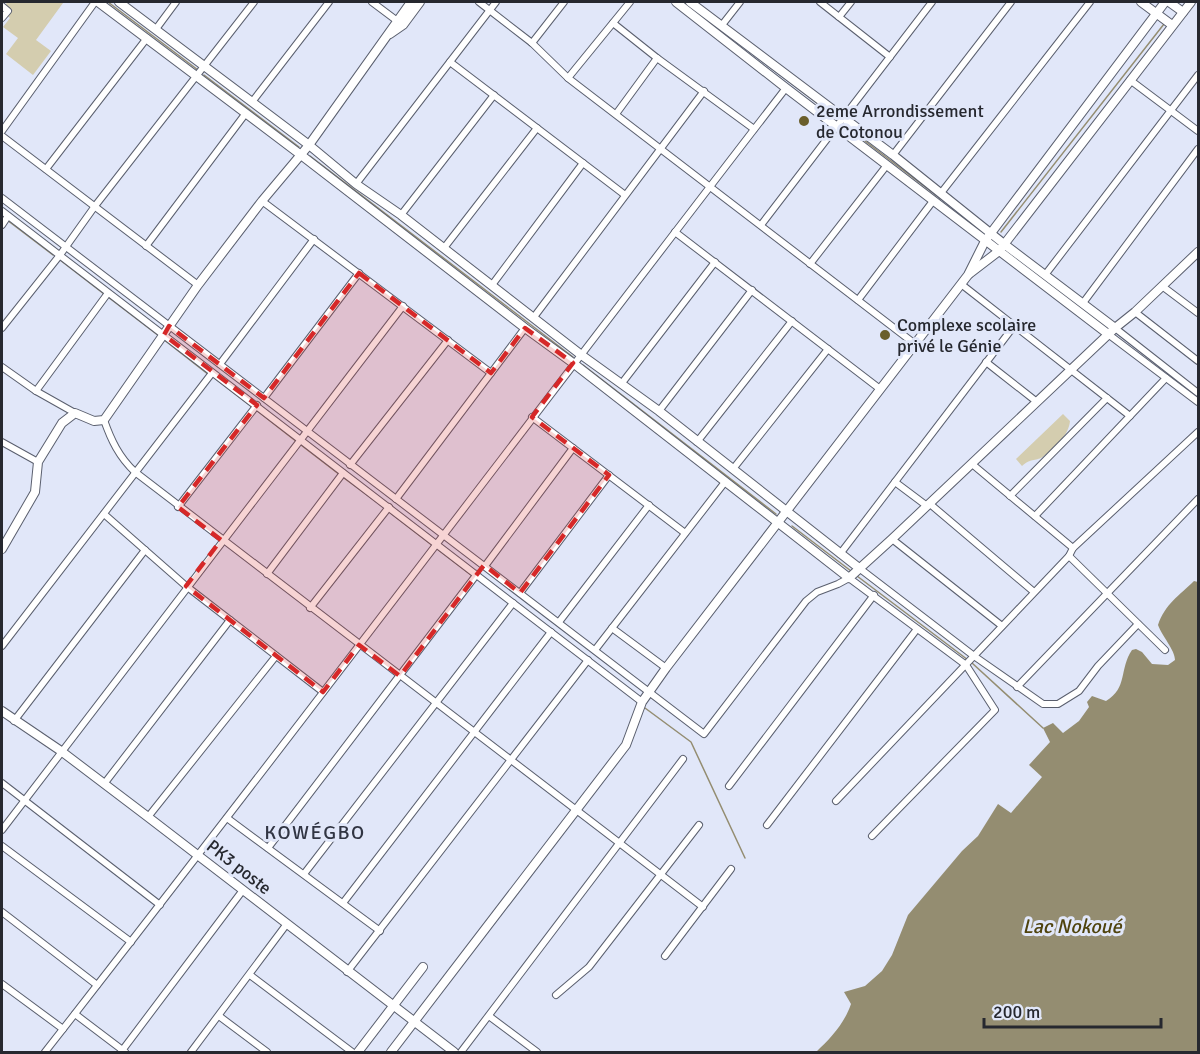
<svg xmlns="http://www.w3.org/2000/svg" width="1200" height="1054" viewBox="0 0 1200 1054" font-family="Signika,sans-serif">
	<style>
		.green { fill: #d4cdaf }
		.water { fill: #948d71 }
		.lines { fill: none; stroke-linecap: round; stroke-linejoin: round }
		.stream { stroke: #948d71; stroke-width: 1.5 }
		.street-casing { stroke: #5a5f6e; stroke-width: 8 }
		.secondary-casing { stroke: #5a5f6e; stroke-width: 10 }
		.street { stroke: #fff; stroke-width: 6 }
		.secondary { stroke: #fff; stroke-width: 8 }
		.marked { fill: #d62828; fill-opacity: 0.2; stroke: #d62828; stroke-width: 4.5; stroke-dasharray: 12 8; stroke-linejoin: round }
		.poi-dot { fill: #6a5e2b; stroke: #e1e7f9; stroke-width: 2 }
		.labels { text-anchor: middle; stroke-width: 6; stroke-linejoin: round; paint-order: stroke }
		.poi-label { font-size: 18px; fill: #26282f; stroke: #e1e7f9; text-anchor: start }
		.street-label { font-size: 18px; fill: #26282f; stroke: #e1e7f9 }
		.neighbourhood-label { font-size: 20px; letter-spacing: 1.5px; fill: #313543; stroke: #e1e7f9 }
		.water-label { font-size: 20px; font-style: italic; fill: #4f430d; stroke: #e1e7f9 }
	</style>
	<rect width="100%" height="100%" fill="#e1e7f9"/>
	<g class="green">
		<polygon points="7,2 63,3 36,40 51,51 33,75 6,54 18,38 3,27 10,18 2,12"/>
		<path d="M 1063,414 L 1070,421 C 1069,435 1054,449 1044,456 C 1036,462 1032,457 1022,466 L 1016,459 Z"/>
	</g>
	<path class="water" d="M 1194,581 L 1198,582 L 1198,1052 L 816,1052 C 831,1038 844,1024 851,1004 L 844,992 L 865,986 L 882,971 L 892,955 L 908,915 L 962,851 L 978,836 L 998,804 L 1011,813 L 1042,777 L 1029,765 L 1050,742 L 1043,728 L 1053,723 L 1063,733 L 1079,721 L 1089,707 L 1087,702 L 1092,696 L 1106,701 C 1128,688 1119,669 1132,650 L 1136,649 L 1142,652 L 1152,664 L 1168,665 L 1175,660 C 1175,650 1162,636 1158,625 C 1165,604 1179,596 1194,581 Z"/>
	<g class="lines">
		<g class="stream">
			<polyline points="108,2 198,70"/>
			<polyline points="683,2 688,5"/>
			<polyline points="754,55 834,116"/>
			<polyline points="204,75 299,147"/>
			<polyline points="848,128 941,199"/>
			<polyline points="310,156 573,357"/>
			<polyline points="7,220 53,255"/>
			<polyline points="1001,232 1164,24"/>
			<polyline points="60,260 104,294"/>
			<polyline points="108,297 159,336"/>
			<polyline points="1118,334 1131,344"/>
			<polyline points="163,339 209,375"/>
			<polyline points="583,365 776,514"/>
			<polyline points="213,377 252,407"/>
			<polyline points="256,410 297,442"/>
			<polyline points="301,445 340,475"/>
			<polyline points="344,478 386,509"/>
			<polyline points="389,512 433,546"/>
			<polyline points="792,526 851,571"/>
			<polyline points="437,549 471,575"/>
			<polyline points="857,576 968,660"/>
			<polyline points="972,663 1043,728"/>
			<polyline points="645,708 691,742 745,858"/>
		</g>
		<defs>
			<g id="street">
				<polyline points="372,2 400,23"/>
				<polyline points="479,2 532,43 568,78 915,344"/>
				<polyline points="820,2 890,57"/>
				<polyline points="2,6 8,11 2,18"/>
				<polyline points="839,17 851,2"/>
				<polyline points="613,23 657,58 754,129"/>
				<polyline points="722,25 740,2"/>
				<polyline points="156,29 176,2"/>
				<polyline points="532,43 564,2"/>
				<polyline points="450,62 625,195"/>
				<polyline points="568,78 630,2"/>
				<polyline points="1130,80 1198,131"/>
				<polyline points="252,102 329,2"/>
				<polyline points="616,114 657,58"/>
				<polyline points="2,131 95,2"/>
				<polyline points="2,136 198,285"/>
				<polyline points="893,155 1011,2"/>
				<polyline points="46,169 147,38"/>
				<polyline points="356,184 496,2"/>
				<polyline points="941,193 1090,2"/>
				<polyline points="2,198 704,734 806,601 817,592 838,584 849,578 966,665 995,710 872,836"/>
				<polyline points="262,201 491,373"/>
				<polyline points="2,211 642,702"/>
				<polyline points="401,215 494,95"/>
				<polyline points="2,225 8,216"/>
				<polyline points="761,225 932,2"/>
				<polyline points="675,232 880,389"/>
				<polyline points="146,246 246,113"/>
				<polyline points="444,248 537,128"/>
				<polyline points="810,264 887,165"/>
				<polyline points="1045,275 1198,75"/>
				<polyline points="961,284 1130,416"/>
				<polyline points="492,285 583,163"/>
				<polyline points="1162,286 1198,313"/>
				<polyline points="858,300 933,201"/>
				<polyline points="1083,303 1198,149"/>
				<polyline points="1135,312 1198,361"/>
				<polyline points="534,317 704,91"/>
				<polyline points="2,328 60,255 95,206 254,2"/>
				<polyline points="1115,328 1198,393"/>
				<polyline points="1108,334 1198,402"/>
				<polyline points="986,362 1037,402"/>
				<polyline points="220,364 314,239"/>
				<polyline points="2,367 36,391 75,413"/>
				<polyline points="622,383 715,262"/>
				<polyline points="36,391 108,293"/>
				<polyline points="264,398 359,273"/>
				<polyline points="659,411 752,290"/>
				<polyline points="532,417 685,533"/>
				<path d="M 104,420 C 111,440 119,457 135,472 L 703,907"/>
				<polyline points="2,442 38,462"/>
				<polyline points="697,442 792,321"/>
				<polyline points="972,464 1073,548"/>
				<polyline points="350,465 448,340"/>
				<polyline points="733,469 828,349"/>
				<polyline points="895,482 927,506"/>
				<polyline points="1010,496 1107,398"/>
				<polyline points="396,499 525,328"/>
				<polyline points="930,504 1034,592"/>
				<polyline points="178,507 257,405"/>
				<polyline points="104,514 186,586 323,692"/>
				<polyline points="1035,516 1166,378"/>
				<polyline points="892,539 1002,626"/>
				<polyline points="840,554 1014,326"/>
				<polyline points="1069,556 1165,650"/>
				<polyline points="485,566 573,448"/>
				<polyline points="859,568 974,656 1043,704 1058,704 1079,691 1098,666 1138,624"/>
				<polyline points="267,574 343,473"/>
				<polyline points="520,593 609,475"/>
				<polyline points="310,608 389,507"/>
				<polyline points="559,622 649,505"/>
				<polyline points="612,628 666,668"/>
				<polyline points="2,646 212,373"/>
				<polyline points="595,650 725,482"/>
				<polyline points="1017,687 1198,499"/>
				<polyline points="14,721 145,550"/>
				<polyline points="2,783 160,905"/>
				<polyline points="104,784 230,620"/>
				<polyline points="729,786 874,595"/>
				<polyline points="836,801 1069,556 1073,548 1198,432"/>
				<polyline points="148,817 276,656"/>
				<polyline points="227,818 380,931"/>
				<polyline points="767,825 917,629"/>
				<polyline points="2,830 403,306"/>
				<polyline points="2,846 131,942"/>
				<polyline points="268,848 477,574"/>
				<polyline points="304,874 513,603"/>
				<polyline points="343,903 551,632"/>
				<polyline points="2,912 97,985"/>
				<polyline points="665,956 731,869"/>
				<polyline points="347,972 588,660"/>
				<polyline points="250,975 352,1052"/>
				<polyline points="2,984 63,1029"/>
				<polyline points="556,995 589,967 699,825"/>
				<polyline points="75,1014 125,1052"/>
				<polyline points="219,1016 267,1052"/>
				<polyline points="489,1016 537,1052"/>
				<path d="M 45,1052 C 295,733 538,409 786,88"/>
				<polyline points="121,1052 243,890"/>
				<polyline points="191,1052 286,925"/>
				<polyline points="461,1052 683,759"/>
			</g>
			<g id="secondary">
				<polyline points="98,2 301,155 525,328 573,363 849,578 892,539 1115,328 1135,312 1198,252"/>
				<polyline points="119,2 309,145 356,184 401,215 580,354 659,411 859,568"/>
				<polyline points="676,2 786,88 1108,334"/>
				<polyline points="690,2 893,155 1004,244 1115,328"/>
				<polyline points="1141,2 1172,25"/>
				<polyline points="1169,2 1183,12"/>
				<polyline points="390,34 403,25 420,2"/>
				<polyline points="969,274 999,251 1191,2"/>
				<polyline points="2,549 35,492 38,462 62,423 75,413 94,421 104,420 198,285 262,201 309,145 411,2"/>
				<polyline points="2,711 61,751 148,817 454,1052"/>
				<polyline points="358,1052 423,967"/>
				<polyline points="391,1052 626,745 642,702 666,668 968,275 985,241 1165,2"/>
			</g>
		</defs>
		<use href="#street" class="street-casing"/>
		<use href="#secondary" class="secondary-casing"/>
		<use href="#street" class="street"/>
		<use href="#secondary" class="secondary"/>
	</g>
	<path class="marked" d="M 359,273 L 491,373 L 525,328 L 573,363 L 532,417 L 609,475 L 520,593 L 484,565 L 400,676 L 359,645 L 323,692 L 186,586 L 221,540 L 178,507 L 257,405 L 164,335 L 169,326 L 264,398 Z"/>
	<g class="poi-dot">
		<circle cx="804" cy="121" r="6"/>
		<circle cx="885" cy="335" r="6"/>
	</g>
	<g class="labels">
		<g class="poi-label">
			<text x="816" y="117">2eme Arrondissement<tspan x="816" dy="21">de Cotonou</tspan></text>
			<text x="897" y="331">Complexe scolaire<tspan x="897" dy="21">privé le Génie</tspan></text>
		</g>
		<g class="street-label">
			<text transform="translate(239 867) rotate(38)" y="6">PK3 poste</text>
		</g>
		<g class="neighbourhood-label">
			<text x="315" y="839">KOWÉGBO</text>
		</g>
		<g class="water-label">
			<text x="1072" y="933">Lac Nokoué</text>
		</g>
	</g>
	<rect width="1200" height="1054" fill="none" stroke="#26282f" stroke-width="6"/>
	<path d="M984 1018v9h177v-9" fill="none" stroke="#26282f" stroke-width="3"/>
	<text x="993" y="1018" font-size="18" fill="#26282f" stroke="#e1e7f9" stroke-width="4.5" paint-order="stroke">200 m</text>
</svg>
